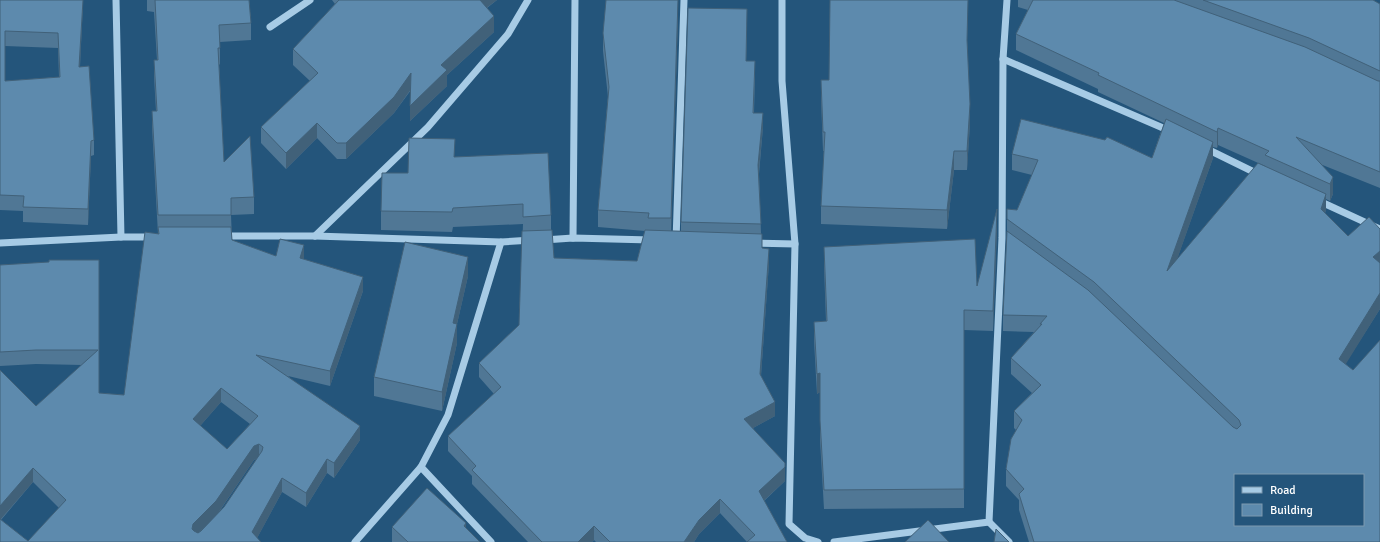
<svg xmlns="http://www.w3.org/2000/svg" width="1380" height="542" viewBox="0 0 1380 542" font-family="Signika,sans-serif">
	<style>
		.lines { fill: none; stroke-linecap: round; stroke-linejoin: round }
		.minor { stroke: #a7cbe5; stroke-width: 7 }
		.wall { fill: #507795; fill-rule: evenodd }
		.shaded-wall { fill: #416179 }
		.building { fill: #5d8aad; stroke: #416179; fill-rule: evenodd }
	</style>
	<rect width="100%" height="100%" fill="#24557b"/>
	<g class="lines">
		<g class="minor">
			<polyline points="116,0 121,237"/>
			<polyline points="782,0 782,81 795,244 789,524 805,538 818,542"/>
			<polyline points="270,27 310,0"/>
			<polyline points="1003,59 1170,131"/>
			<polyline points="1205,148 1260,175"/>
			<polyline points="1319,201 1380,229"/>
			<polyline points="222,236 315,236 501,242 532,240"/>
			<polyline points="315,236 428,127 508,34 528,0"/>
			<polyline points="573,238 575,0"/>
			<polyline points="544,240 573,238 651,240"/>
			<polyline points="676,241 684,0"/>
			<polyline points="0,243 121,237 154,237"/>
			<polyline points="754,243 795,244"/>
			<polyline points="421,467 491,542"/>
			<polyline points="989,522 1009,542"/>
			<polyline points="355,542 421,467 448,415 501,242"/>
			<polyline points="834,542 989,522 1002,238 1003,59 1007,0"/>
		</g>
	</g>
	<g class="wall">
		<path d="M 0,0 L 83,0 L 80,67 L 94,140 L 94,155 L 91,156 L 88,225 L 23,222 L 23,211 L 0,210 ZM 5,46 L 58,48 L 59,77 L 5,81 Z"/>
		<path d="M 147,0 L 249,0 L 251,23 L 251,40 L 220,42 L 220,64 L 219,65 L 224,162 L 254,197 L 254,214 L 231,215 L 232,240 L 276,256 L 304,259 L 363,291 L 330,386 L 288,376 L 360,440 L 334,478 L 327,473 L 306,507 L 282,492 L 257,538 L 0,542 L 0,370 L 36,406 L 82,365 L 36,364 L 0,366 L 0,265 L 99,260 L 99,393 L 124,395 L 158,234 L 152,127 L 152,111 L 156,111 L 154,77 L 154,60 L 157,60 L 154,12 L 147,11 ZM 221,402 L 250,424 L 227,449 L 200,426 ZM 257,459 L 224,507 L 217,515 L 254,460 ZM 33,482 L 59,508 L 28,541 L 1,520 Z"/>
		<polygon points="332,0 497,0 487,8 494,32 447,75 447,86 410,121 411,90 394,113 346,159 337,159 317,138 286,169 261,143 261,127 310,81 293,65 293,49 335,4"/>
		<path d="M 1018,0 L 1373,0 L 1380,4 L 1380,188 L 1320,164 L 1333,177 L 1333,194 L 1330,201 L 1326,199 L 1326,210 L 1325,213 L 1348,236 L 1380,229 L 1380,309 L 1345,364 L 1380,542 L 1029,542 L 1019,510 L 1019,500 L 1006,486 L 1006,469 L 1016,430 L 1014,428 L 1014,411 L 1032,393 L 1011,374 L 1011,358 L 1034,332 L 1003,331 L 1003,315 L 1007,232 L 1007,209 L 1017,210 L 1032,175 L 1012,170 L 1012,154 L 1152,158 L 1164,123 L 1098,92 L 1098,89 L 1016,50 L 1016,34 L 1028,10 L 1018,7 ZM 1218,145 L 1265,166 L 1177,259 L 1213,158 L 1213,147 L 1217,148 Z"/>
		<polygon points="678,17 671,231 681,231 681,222 747,23 746,61 755,75 754,113 763,127 759,174 761,234 762,248 769,263 761,376 775,416 753,428 785,481 764,501 787,542 747,542 720,513 699,534 694,542 596,542 594,540 592,542 528,542 472,484 472,476 448,451 448,436 494,394 479,377 479,363 519,325 523,224 453,227 452,232 381,230 381,211 408,173 455,157 551,215 551,230 554,258 637,261 645,231 598,227 598,210 608,97 603,51 603,33"/>
		<polygon points="967,43 970,123 967,170 954,170 947,229 821,224 821,206 824,151 823,151 821,99 821,80 829,80"/>
		<polygon points="997,228 993,331 964,330 964,508 824,509 820,440 820,392 817,394 814,341 814,322 826,321 824,267 824,247 977,286"/>
		<polygon points="468,276 457,324 457,343 442,411 374,396 374,377"/>
		<polygon points="392,527 466,529 480,542 392,542"/>
	</g>
	<g class="shaded-wall">
		<polygon points="83,0 83,7 79,82 79,67"/>
		<polygon points="478,0 497,0 478,14"/>
		<polygon points="678,0 678,17 671,236 671,218"/>
		<polygon points="494,16 494,32 447,75 447,86 410,121 410,106 441,65"/>
		<polygon points="411,73 411,89 394,113 346,159 346,143"/>
		<polygon points="970,104 970,123 967,170 967,151"/>
		<polygon points="763,113 763,127 758,179 758,165"/>
		<polygon points="317,123 317,138 286,169 286,153"/>
		<polygon points="1218,128 1218,145 1217,148 1217,132"/>
		<polygon points="91,141 91,156 88,225 88,209"/>
		<polygon points="1213,142 1213,158 1167,288 1167,271"/>
		<polygon points="954,151 954,170 947,229 947,210"/>
		<polygon points="1333,177 1333,194 1330,201 1330,184"/>
		<polygon points="1326,194 1326,210 1321,225 1321,209"/>
		<polygon points="997,209 997,228 993,331 993,311"/>
		<polygon points="304,245 304,259 300,273 300,258"/>
		<polygon points="769,249 769,263 760,388 760,374"/>
		<polygon points="1380,251 1380,267 1373,257"/>
		<polygon points="468,257 468,276 457,324 457,343 442,411 442,392 453,323"/>
		<polygon points="363,277 363,291 330,386 330,371"/>
		<polygon points="1380,293 1380,309 1339,375 1339,359"/>
		<polygon points="820,373 820,392 817,394 817,374"/>
		<polygon points="221,388 221,402 193,434 193,419"/>
		<polygon points="775,402 775,416 744,433 744,419"/>
		<polygon points="360,426 360,440 334,478 334,463"/>
		<polygon points="259,444 259,458 254,460 216,516 193,538 192,529 193,524 254,446"/>
		<polygon points="327,459 327,473 306,507 306,493"/>
		<polygon points="785,463 785,481 759,505 759,491"/>
		<polygon points="33,468 33,482 0,520 0,506"/>
		<polygon points="282,478 282,492 255,542 252,532"/>
		<polygon points="720,499 720,513 699,534 694,542 684,542 699,520"/>
		<polygon points="466,523 466,541 464,526"/>
		<polygon points="594,526 594,540 592,542 578,542"/>
	</g>
	<g class="building">
		<path d="M 0,0 L 83,0 L 79,67 L 89,66 L 94,140 L 91,141 L 88,209 L 23,207 L 24,196 L 0,195 ZM 5,31 L 58,33 L 60,77 L 5,81 Z"/>
		<polygon points="155,0 249,0 251,23 219,25 220,48 218,48 224,162 250,136 254,197 231,198 231,215 158,215 152,111 157,111 154,60 158,60"/>
		<polygon points="339,0 480,0 494,16 441,65 447,70 410,106 411,73 394,97 346,143 337,143 317,123 286,153 261,127 318,73 293,49"/>
		<polygon points="606,0 678,0 671,218 648,218 649,213 598,210 609,87 603,33"/>
		<polygon points="830,0 968,0 967,40 970,104 967,151 954,151 947,210 821,206 825,132 823,132 821,80 829,80"/>
		<polygon points="1033,0 1174,0 1305,47 1378,81 1380,81 1380,172 1296,137 1333,177 1330,184 1265,155 1269,151 1218,128 1217,132 1098,75 1099,73 1016,34"/>
		<polygon points="1203,0 1373,0 1380,4 1380,71 1309,38"/>
		<polygon points="688,8 747,9 746,61 755,61 753,113 763,113 758,165 761,224 681,222"/>
		<path d="M 1021,119 L 1105,140 L 1107,137 L 1152,158 L 1166,119 L 1213,142 L 1167,271 L 1258,163 L 1326,194 L 1321,209 L 1348,236 L 1369,217 L 1380,229 L 1380,251 L 1373,257 L 1380,263 L 1380,293 L 1339,359 L 1353,370 L 1380,340 L 1380,542 L 1034,542 L 1019,494 L 1024,489 L 1006,469 L 1011,439 L 1022,420 L 1014,411 L 1041,385 L 1011,358 L 1042,324 L 1040,324 L 1047,316 L 1003,315 L 1007,231 L 1088,290 L 1233,427 L 1237,429 L 1241,425 L 1239,420 L 1094,282 L 1007,219 L 1007,209 L 1017,210 L 1038,160 L 1012,154 ZM 1235,475 L 1363,475 L 1363,525 L 1235,525 Z"/>
		<polygon points="409,138 455,139 454,157 548,153 551,215 523,217 523,204 453,208 452,212 381,211 382,173 408,173"/>
		<polygon points="997,209 993,311 964,310 964,489 824,490 820,420 820,373 817,374 814,322 827,321 824,247 975,239 977,286"/>
		<path d="M 158,227 L 231,227 L 232,240 L 276,256 L 280,239 L 304,245 L 300,258 L 363,277 L 330,371 L 256,355 L 360,426 L 334,463 L 327,459 L 306,493 L 282,478 L 252,532 L 261,542 L 0,542 L 0,519 L 28,541 L 66,500 L 33,468 L 0,506 L 0,370 L 36,406 L 98,350 L 36,350 L 0,352 L 0,265 L 49,262 L 49,260 L 99,260 L 99,393 L 124,395 L 145,232 L 159,234 ZM 221,388 L 258,416 L 227,449 L 193,419 ZM 259,444 L 263,447 L 262,451 L 224,507 L 201,531 L 198,533 L 194,531 L 192,529 L 193,524 L 216,501 L 254,446 Z"/>
		<polygon points="552,230 554,258 637,261 645,230 762,234 762,248 769,249 760,374 775,402 744,419 785,463 785,467 759,491 787,542 747,542 755,535 720,499 699,520 684,542 610,542 594,526 578,542 542,542 472,470 476,466 448,436 501,387 479,363 519,325 522,231"/>
		<polygon points="405,242 468,257 453,323 457,324 442,392 374,377"/>
		<polygon points="427,488 466,523 464,526 480,542 408,542 392,527"/>
		<polygon points="928,520 949,542 905,542"/>
		<polygon points="996,529 1009,542 994,542"/>
	</g>
	<rect x="1234" y="474" width="130" height="52" fill="#24557b" stroke="#7c99b0"/>
	<rect x="1242" y="487" width="20" height="6" fill="#a7cbe5" stroke="#7c99b0"/>
	<text x="1270" y="494" font-size="12" fill="#ffffff">Road</text>
	<rect x="1242" y="504" width="20" height="12" fill="#5d8aad" stroke="#7c99b0"/>
	<text x="1270" y="514" font-size="12" fill="#ffffff">Building</text>
</svg>
